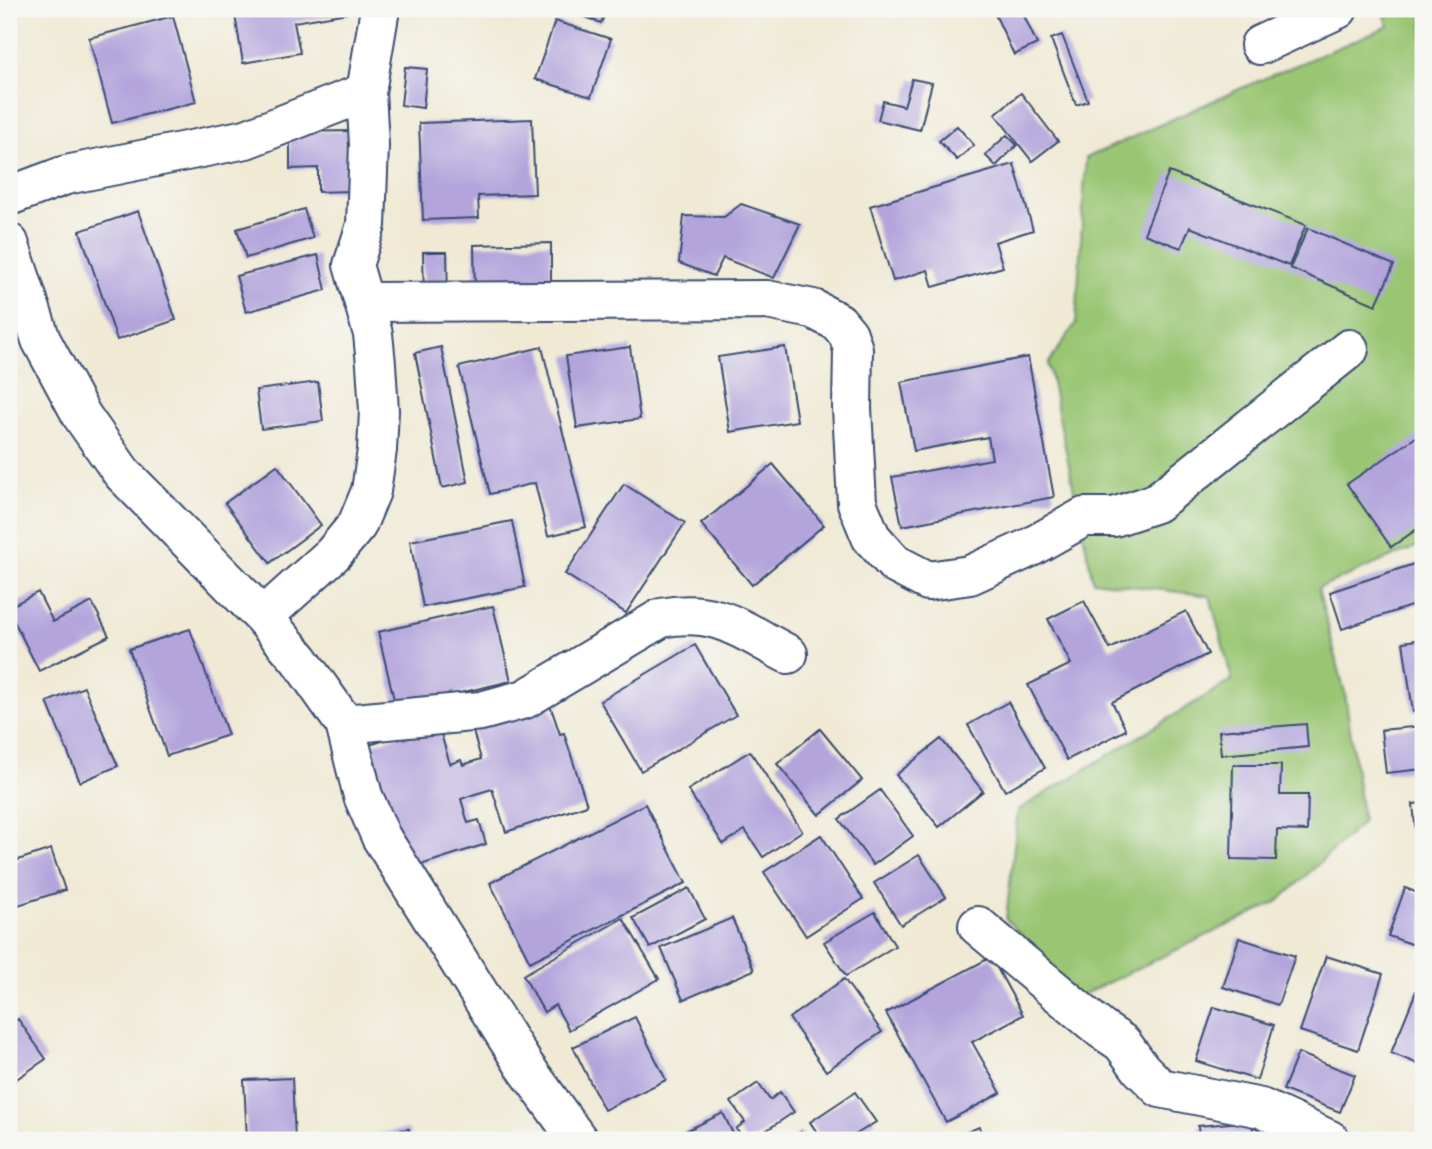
<svg xmlns="http://www.w3.org/2000/svg" width="1432" height="1149" viewBox="0 0 1432 1149" font-family="'IM FELL DW Pica',serif">
	<style>
		.green { fill: #9ac673; stroke: #5a7a68; stroke-width: 2 }
		.building { fill: #b3a5dc }
		.lines { fill: none; stroke-linecap: round; stroke-linejoin: round }
		.street-casing { stroke: #3b4b70; stroke-width: 42 }
		.street { stroke: #fff; stroke-width: 38 }
	</style>
	<rect width="100%" height="100%" fill="#f6f6f2"/>
	<filter id="ink" filterUnits="userSpaceOnUse"><feTurbulence type="fractalNoise" baseFrequency=".0143" numOctaves="2"/><feDisplacementMap in="SourceGraphic" scale="14" xChannelSelector="R" yChannelSelector="G"/><feConvolveMatrix kernelMatrix="1 2 1 2 8 2 1 2 1" color-interpolation-filters="sRGB"/></filter>
	<filter id="wash" filterUnits="userSpaceOnUse"><feTurbulence type="fractalNoise" baseFrequency=".00686" numOctaves="4" result="noise"/><feDisplacementMap in="SourceGraphic" scale="28" xChannelSelector="R" yChannelSelector="G"/><feGaussianBlur stdDeviation="1.57" result="paint"/><feColorMatrix in="noise" values="0 0 0 0 0 0 0 0 0 0 0 0 0 0 0 0 0 1.4 0 .05"/><feComposite in="paint" operator="in"/></filter>
	<g filter="url(#wash)">
		<rect width="100%" height="100%" fill="#f0ead5"/>
		<polygon class="green" points="1382,9 1423,9 1423,544 1318,588 1345,693 1363,822 1279,901 1078,997 1006,919 1018,810 1232,680 1210,596 1093,581 1048,364 1076,323 1086,158 1244,87 1389,26"/>
		<g id="blocks">
			<g class="building">
				<polygon points="234,9 347,9 348,13 294,22 300,53 243,63"/>
				<polygon points="572,9 607,9 601,23 571,12"/>
				<polygon points="1001,9 1021,9 1037,44 1014,55 994,12"/>
				<polygon points="173,16 196,102 112,123 89,38"/>
				<polygon points="555,21 611,39 591,97 535,79"/>
				<polygon points="1062,35 1088,101 1076,105 1051,39"/>
				<polygon points="405,67 427,69 423,108 401,105"/>
				<polygon points="912,79 932,83 920,130 878,120 883,101 904,106"/>
				<polygon points="1021,93 1058,141 1032,161 995,114"/>
				<polygon points="532,119 535,194 478,196 479,218 423,220 419,123"/>
				<polygon points="957,126 974,145 957,160 939,141"/>
				<polygon points="349,131 349,191 318,192 318,168 290,169 290,132"/>
				<polygon points="1007,135 1017,145 996,166 985,155"/>
				<polygon points="1014,164 1033,230 995,242 1003,267 933,287 928,270 893,281 870,206"/>
				<polygon points="1169,172 1306,225 1289,266 1190,227 1181,248 1144,234"/>
				<polygon points="741,204 800,224 774,278 723,258 714,276 679,263 684,216 724,217"/>
				<polygon points="304,209 313,238 246,258 237,229"/>
				<polygon points="138,211 176,320 117,340 80,231"/>
				<polygon points="1308,228 1394,265 1376,305 1290,268"/>
				<polygon points="551,243 551,295 475,296 474,245"/>
				<polygon points="423,252 447,252 448,300 424,300"/>
				<polygon points="318,255 326,290 246,312 236,276"/>
				<polygon points="441,347 468,482 442,488 415,353"/>
				<polygon points="542,347 586,527 548,536 535,483 490,494 459,367"/>
				<polygon points="630,347 640,419 577,428 566,356"/>
				<polygon points="785,347 797,421 730,432 718,357"/>
				<polygon points="1028,357 1054,497 902,526 892,477 992,459 988,437 914,451 901,382"/>
				<polygon points="318,382 323,421 261,429 256,390"/>
				<polygon points="1419,435 1423,440 1423,525 1391,547 1347,484"/>
				<polygon points="773,464 824,525 752,585 701,524"/>
				<polygon points="277,465 321,525 270,563 225,503"/>
				<polygon points="624,484 685,523 626,613 565,574"/>
				<polygon points="512,521 525,587 423,607 410,541"/>
				<polygon points="1423,561 1423,602 1342,629 1330,592"/>
				<polygon points="38,592 53,622 92,602 109,636 39,671 9,611 9,607"/>
				<polygon points="1084,601 1110,649 1186,611 1208,654 1112,702 1126,730 1067,760 1028,685 1071,664 1048,619"/>
				<polygon points="493,606 511,681 396,708 378,632"/>
				<polygon points="190,629 228,735 167,756 129,649"/>
				<polygon points="1423,639 1423,711 1413,712 1403,642"/>
				<polygon points="695,645 736,715 641,771 600,701"/>
				<polygon points="84,687 118,766 80,782 47,702"/>
				<polygon points="549,702 560,734 564,733 587,805 506,832 492,789 472,795 461,799 468,823 479,820 486,844 405,870 366,746 438,724 450,764 461,760 463,765 481,759 472,728"/>
				<polygon points="1008,702 1045,768 1005,791 968,725"/>
				<polygon points="1306,724 1308,747 1221,755 1219,731"/>
				<polygon points="1423,726 1423,769 1386,773 1381,730"/>
				<polygon points="820,729 862,780 819,815 777,764"/>
				<polygon points="941,739 983,791 939,827 896,775"/>
				<polygon points="750,751 802,831 763,857 745,830 723,844 688,790"/>
				<polygon points="1233,765 1281,765 1280,795 1308,795 1307,831 1277,830 1276,860 1231,859"/>
				<polygon points="880,790 913,836 873,865 839,819"/>
				<polygon points="1423,803 1423,845 1417,845 1413,804"/>
				<polygon points="645,804 686,883 530,962 490,883"/>
				<polygon points="821,835 863,899 806,936 764,872"/>
				<polygon points="51,849 65,890 9,908 9,863"/>
				<polygon points="919,855 946,897 901,925 874,883"/>
				<polygon points="689,888 705,919 650,948 633,918"/>
				<polygon points="1405,888 1423,895 1423,948 1388,936"/>
				<polygon points="875,912 895,946 846,976 824,942"/>
				<polygon points="623,918 659,979 569,1030 555,1005 544,1012 523,975"/>
				<polygon points="732,918 754,970 683,1000 661,948"/>
				<polygon points="1239,938 1295,956 1278,1005 1223,987"/>
				<polygon points="1326,956 1383,974 1358,1050 1300,1031"/>
				<polygon points="991,957 1023,1015 972,1042 1001,1093 946,1122 886,1013"/>
				<polygon points="844,979 882,1032 826,1071 789,1018"/>
				<polygon points="1417,989 1423,992 1423,1066 1391,1053"/>
				<polygon points="1214,1007 1274,1025 1257,1080 1196,1061"/>
				<polygon points="635,1017 666,1080 604,1110 573,1047"/>
				<polygon points="18,1019 46,1059 9,1084 9,1025"/>
				<polygon points="1298,1053 1355,1075 1340,1112 1283,1090"/>
				<polygon points="292,1078 295,1140 247,1140 244,1080"/>
				<polygon points="758,1083 770,1100 780,1092 794,1112 752,1140 745,1140 736,1129 745,1122 731,1102"/>
				<polygon points="855,1092 876,1122 855,1135 859,1140 822,1140 810,1122"/>
				<polygon points="723,1113 736,1140 667,1140"/>
				<polygon points="1252,1121 1254,1140 1199,1140 1198,1126"/>
				<polygon points="979,1127 984,1140 953,1140 952,1138"/>
				<polygon points="409,1129 410,1140 336,1140 336,1139"/>
				<polygon points="801,1132 806,1140 789,1140"/>
			</g>
		</g>
	</g>
	<g filter="url(#ink)">
		<use href="#blocks" fill-opacity="0" stroke="#3b4b70" stroke-width="2"/>
		<g class="lines">
			<defs>
				<g id="street">
					<polyline points="1260,45 1338,9"/>
					<polyline points="9,196 66,175 246,139 366,92"/>
					<polyline points="9,243 41,340 82,416 122,473 263,617 299,659 345,724 363,796 381,837 524,1065 578,1140"/>
					<polyline points="364,302 767,300 813,309 838,322 848,334 853,349 852,408 857,503 871,537 895,564 928,581 970,575 1031,547 1084,517 1114,517 1156,503 1349,349"/>
					<polyline points="263,617 333,554 357,525 371,491 377,450 379,411 376,364 373,334 353,265 366,225 369,145 366,92 380,9"/>
					<path d="M 345,724 L 481,711 L 525,699 L 661,618 C 716,607 741,630 788,654"/>
					<polyline points="978,926 1101,1029 1122,1043 1141,1069 1160,1088 1261,1108 1330,1140"/>
				</g>
			</defs>
			<use href="#street" class="street-casing"/>
			<use href="#street" class="street"/>
		</g>
	</g>
	<rect width="1432" height="1149" fill="none" stroke="#f6f6f2" stroke-width="35"/>
</svg>
